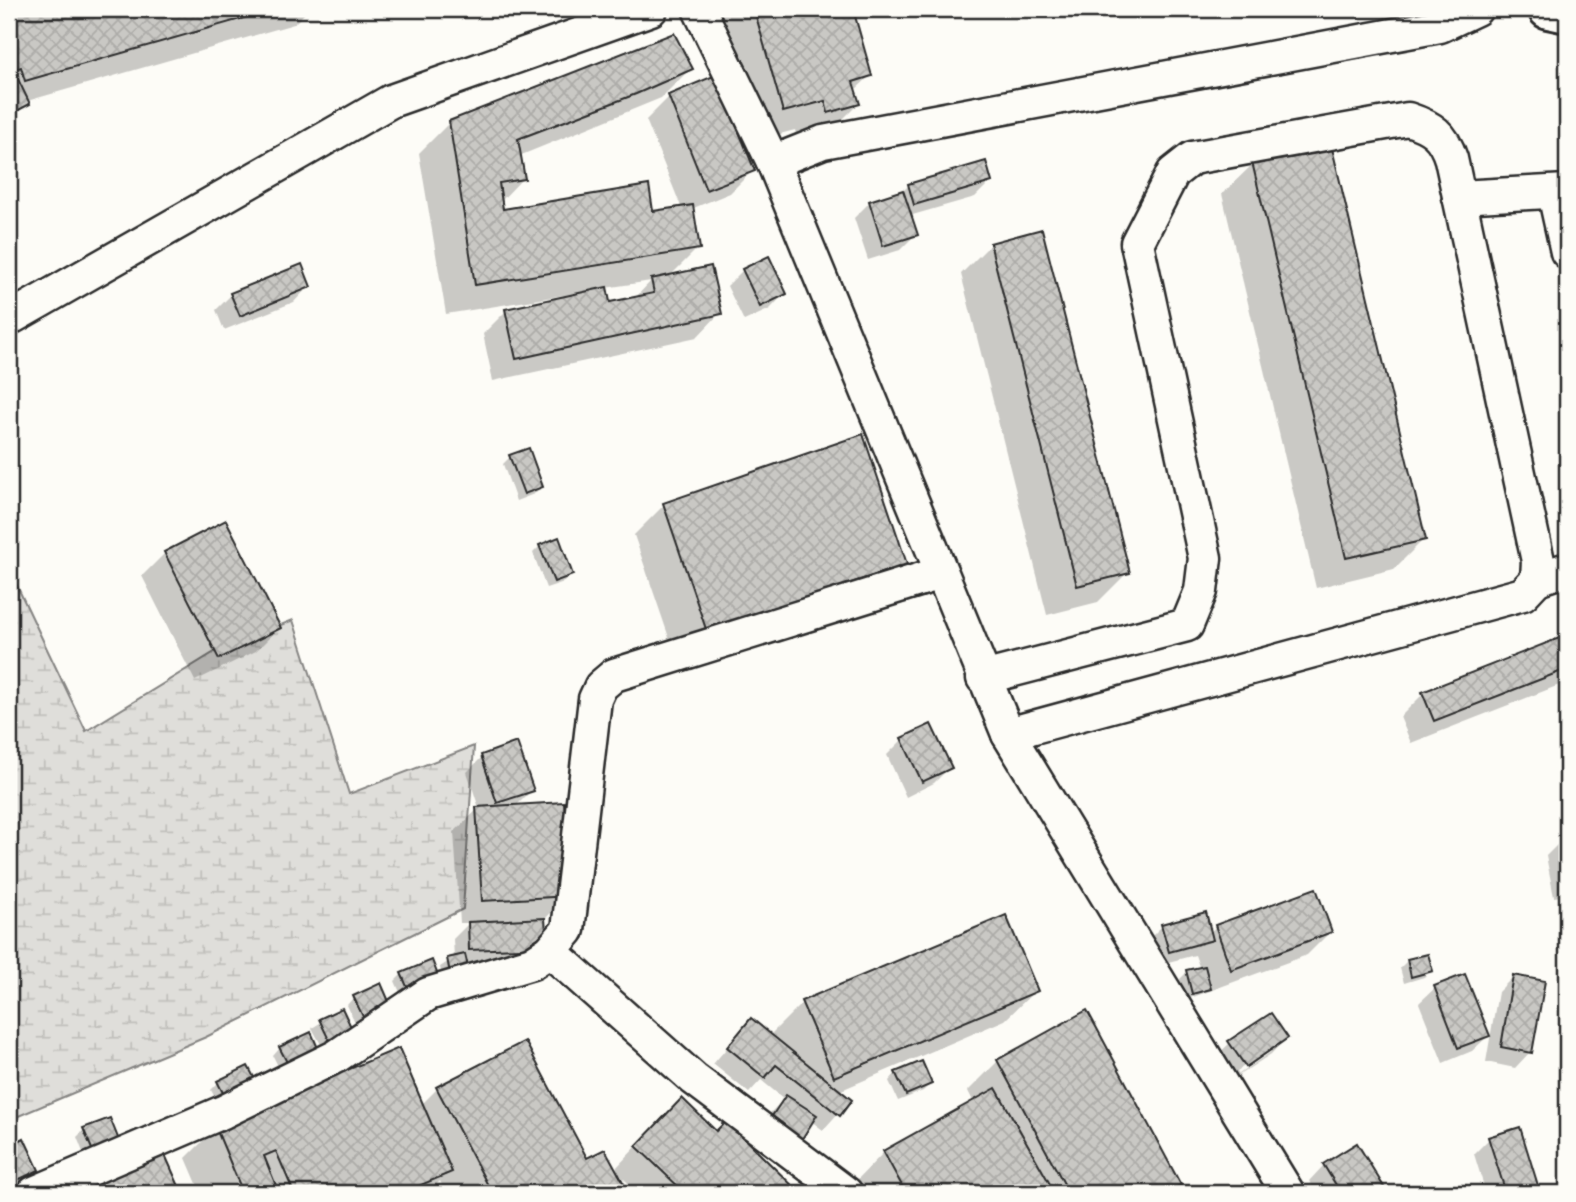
<svg xmlns="http://www.w3.org/2000/svg" width="1576" height="1202" viewBox="0 0 1576 1202" font-family="'Indie Flower',sans-serif">
	<style>
		.wetland { fill: url(#wetland-marsh); stroke: #858482; stroke-width: 2 }
		.shadow { fill: #0003; fill-rule: evenodd }
		.building { fill: url(#building-cross-hatch); stroke: #2b2b2b; stroke-width: 2 }
		.lines { fill: none; stroke-linecap: round; stroke-linejoin: round }
		.minor-casing { stroke: #2b2b2b; stroke-width: 37 }
		.major-casing { stroke: #2b2b2b; stroke-width: 44 }
		.minor { stroke: #fdfcf7; stroke-width: 32 }
		.major { stroke: #fdfcf7; stroke-width: 38 }
	</style>
	<defs>
		<pattern id="wetland-marsh" width="20" height="14" patternUnits="userSpaceOnUse" patternTransform="scale(1.75)"><rect width="20" height="14" fill="#dfdeda"/><path d="M1 5h8M5 5V1M11 12h8M15 12V8" fill="none" stroke="#c0bfbb"/></pattern>
		<pattern id="building-cross-hatch" width="8" height="8" patternUnits="userSpaceOnUse" patternTransform="scale(1.75)"><rect width="8" height="8" fill="#c9c8c4"/><path d="M0 0l8 8M0 8l8-8" fill="none" stroke="#adaca9"/></pattern>
	</defs>
	<rect width="100%" height="100%" fill="#fdfcf7"/>
	<filter id="ink" filterUnits="userSpaceOnUse"><feTurbulence type="fractalNoise" baseFrequency=".0143" numOctaves="2"/><feDisplacementMap in="SourceGraphic" scale="14" xChannelSelector="R" yChannelSelector="G"/><feConvolveMatrix kernelMatrix="1 2 1 2 8 2 1 2 1" color-interpolation-filters="sRGB"/></filter>
	<g filter="url(#ink)">
		<polygon class="wetland" points="9,569 86,731 218,650 293,620 349,794 474,746 463,909 206,1037 9,1120"/>
		<g class="shadow">
			<polygon points="9,9 309,9 294,24 27,101 28,103 9,121"/>
			<polygon points="716,9 851,9 870,76 854,91 858,104 828,134 798,142 795,130 753,141"/>
			<path d="M 691,68 L 661,98 L 519,156 L 523,178 L 500,202 L 502,211 L 652,213 L 682,209 L 646,120 L 669,97 L 753,170 L 730,193 L 691,209 L 698,248 L 669,277 L 720,313 L 697,337 L 493,381 L 483,334 L 506,311 L 571,297 L 571,294 L 446,314 L 419,153 L 450,122 ZM 651,281 L 634,299 L 609,304 L 605,288 Z"/>
			<polygon points="1253,164 1424,539 1394,569 1316,588 1222,194"/>
			<polygon points="990,182 975,197 909,216 916,234 900,250 868,260 854,218 870,202 902,192 909,185"/>
			<polygon points="1567,232 1567,299 1554,244"/>
			<polygon points="991,244 1128,572 1098,602 1047,615 961,274"/>
			<polygon points="743,270 785,293 770,309 744,321 727,286"/>
			<polygon points="309,286 294,302 224,330 216,310 231,295"/>
			<polygon points="510,457 541,487 534,494 516,501 503,464"/>
			<polygon points="664,505 905,563 875,593 677,661 634,535"/>
			<polygon points="540,546 571,574 564,582 546,588 533,553"/>
			<polygon points="165,553 279,628 256,651 195,681 142,576"/>
			<polygon points="1567,637 1567,682 1411,743 1400,717 1423,694"/>
			<polygon points="902,740 949,768 934,783 906,797 887,755"/>
			<polygon points="482,757 532,790 516,806 568,895 545,919 529,961 466,965 444,985 440,967 454,958 453,939 469,923 460,923 454,832 479,808 467,772"/>
			<polygon points="1567,839 1567,895 1554,897 1546,856 1562,840"/>
			<polygon points="1162,926 1210,933 1216,926 1330,932 1307,955 1185,1000 1180,979 1187,972 1200,969 1195,955 1153,966 1147,941"/>
			<polygon points="1407,961 1431,970 1424,977 1404,983 1400,968"/>
			<polygon points="431,962 405,1004 395,981 402,974"/>
			<polygon points="1514,976 1530,1052 1515,1068 1486,1062 1498,992"/>
			<polygon points="1435,988 1488,1036 1472,1051 1443,1063 1419,1003"/>
			<polygon points="1036,990 1005,1020 839,1091 850,1100 823,1130 811,1121 754,1138 771,1112 784,1099 761,1080 749,1093 713,1064 751,1020 775,1040 772,1033 802,1003"/>
			<polygon points="354,997 392,1012 359,1031 347,1005"/>
			<polygon points="341,1010 351,1031 323,1048 312,1028"/>
			<path d="M 1286,1038 L 1271,1054 L 1230,1081 L 1214,1058 L 1230,1043 ZM 1271,1048 L 1271,1052 L 1239,1074 L 1237,1071 Z"/>
			<polygon points="280,1048 319,1054 283,1076 273,1056"/>
			<polygon points="998,1061 1179,1184 1170,1193 860,1193 854,1183 884,1152 974,1103 968,1091"/>
			<polygon points="247,1068 220,1107 211,1090 218,1083"/>
			<polygon points="896,1073 930,1084 923,1091 898,1101 889,1081"/>
			<polygon points="437,1089 586,1161 614,1170 659,1123 716,1133 726,1123 798,1193 638,1193 617,1172 627,1193 446,1193 440,1181 428,1193 201,1193 186,1158 216,1128 421,1105"/>
			<polygon points="84,1130 118,1143 86,1160 77,1137"/>
			<polygon points="1489,1139 1538,1192 1536,1193 1486,1193 1474,1154"/>
			<polygon points="23,1141 37,1170 14,1193 9,1193 9,1147"/>
			<polygon points="161,1150 180,1193 65,1193"/>
			<polygon points="1324,1165 1382,1187 1376,1193 1317,1193 1309,1181"/>
		</g>
		<g class="building">
			<polygon points="9,9 275,9 25,81 21,67 9,71"/>
			<polygon points="754,9 853,9 872,76 853,82 860,104 828,113 825,101 783,112"/>
			<polygon points="674,33 693,69 636,94 518,139 525,179 499,183 503,209 649,185 653,211 693,205 700,249 475,285 449,121"/>
			<polygon points="14,71 30,104 9,115 9,74"/>
			<polygon points="716,75 755,171 706,190 668,95"/>
			<polygon points="1331,144 1426,540 1346,558 1252,162"/>
			<polygon points="986,161 992,182 914,205 908,184"/>
			<polygon points="903,190 918,235 883,246 869,201"/>
			<polygon points="1042,229 1130,573 1077,586 990,243"/>
			<polygon points="769,256 787,294 760,307 742,269"/>
			<polygon points="302,264 311,287 240,316 230,293"/>
			<polygon points="711,266 722,314 516,359 505,309 607,287 610,302 654,293 651,279"/>
			<polygon points="863,434 907,564 707,632 663,503"/>
			<polygon points="529,448 543,487 524,494 509,455"/>
			<polygon points="226,520 281,628 219,659 164,552"/>
			<polygon points="559,537 573,575 554,582 539,545"/>
			<polygon points="1567,635 1567,669 1434,721 1422,692"/>
			<polygon points="931,724 952,768 922,782 901,738"/>
			<polygon points="517,742 534,791 497,803 481,755"/>
			<polygon points="564,802 570,896 482,901 476,807"/>
			<polygon points="1567,837 1567,873 1561,839"/>
			<polygon points="1316,888 1332,932 1231,970 1215,925"/>
			<polygon points="1206,912 1213,940 1169,952 1161,924"/>
			<polygon points="1006,915 1038,991 834,1077 801,1001"/>
			<polygon points="545,918 547,947 469,950 468,922"/>
			<polygon points="465,954 470,975 451,979 447,958"/>
			<polygon points="1428,954 1433,971 1411,977 1407,959"/>
			<polygon points="432,960 442,986 412,998 401,973"/>
			<polygon points="1205,966 1211,989 1192,994 1186,970"/>
			<polygon points="1465,974 1490,1036 1458,1048 1434,986"/>
			<polygon points="1513,975 1545,981 1532,1053 1501,1047"/>
			<polygon points="381,983 394,1013 367,1025 353,996"/>
			<polygon points="342,1008 353,1031 330,1042 319,1019"/>
			<polygon points="1087,1010 1181,1185 1165,1193 1069,1193 997,1060"/>
			<polygon points="1271,1013 1288,1038 1246,1067 1228,1041"/>
			<polygon points="751,1018 852,1100 840,1116 776,1065 765,1078 727,1047"/>
			<polygon points="311,1032 321,1055 291,1070 279,1047"/>
			<polygon points="525,1041 587,1158 605,1149 629,1193 492,1193 436,1087"/>
			<polygon points="399,1048 452,1172 402,1193 294,1193 276,1151 264,1156 279,1193 243,1193 215,1126"/>
			<polygon points="922,1061 932,1084 906,1095 895,1072"/>
			<polygon points="248,1066 258,1085 227,1101 217,1081"/>
			<polygon points="996,1088 1055,1193 906,1193 883,1151"/>
			<polygon points="786,1095 817,1115 800,1142 768,1122"/>
			<polygon points="682,1098 716,1131 726,1121 800,1193 685,1193 636,1146"/>
			<polygon points="110,1118 120,1143 94,1154 83,1128"/>
			<polygon points="1520,1127 1540,1192 1536,1193 1506,1193 1488,1137"/>
			<polygon points="24,1138 39,1170 9,1184 9,1146"/>
			<polygon points="1357,1143 1384,1187 1374,1193 1341,1193 1323,1164"/>
			<polygon points="162,1148 182,1193 69,1193"/>
		</g>
		<g class="lines">
			<defs>
				<g id="minor">
					<polyline points="699,9 773,162 1008,734 1288,1193"/>
					<polyline points="773,162 823,142 1440,26 1476,9"/>
					<polyline points="1554,193 1567,252"/>
					<polyline points="1459,197 1567,191"/>
					<polyline points="9,319 391,101 651,9"/>
					<polyline points="1537,579 1567,569"/>
					<path d="M 983,678 L 1187,625 L 1201,591 L 1205,558 L 1137,243 L 1173,173 L 1192,158 L 1408,119 C 1432,127 1443,134 1451,159 L 1538,561 L 1537,579 L 1523,594 L 1008,734"/>
					<polyline points="550,951 694,1079 846,1193"/>
					<polyline points="34,1193 223,1112 337,1056 428,994 532,963 550,951 568,930 595,699 601,686 614,675 941,573"/>
				</g>
				<polyline id="major" points="1548,9 1567,13"/>
			</defs>
			<use href="#minor" class="minor-casing"/>
			<use href="#major" class="major-casing"/>
			<use href="#minor" class="minor"/>
			<use href="#major" class="major"/>
		</g>
	</g>
	<rect width="1576" height="1202" fill="none" stroke="#fdfcf7" stroke-width="35"/>
	<rect x="18" y="18" width="1541" height="1167" fill="none" stroke="#2b2b2b" stroke-width="2.5" filter="url(#ink)"/>
</svg>
